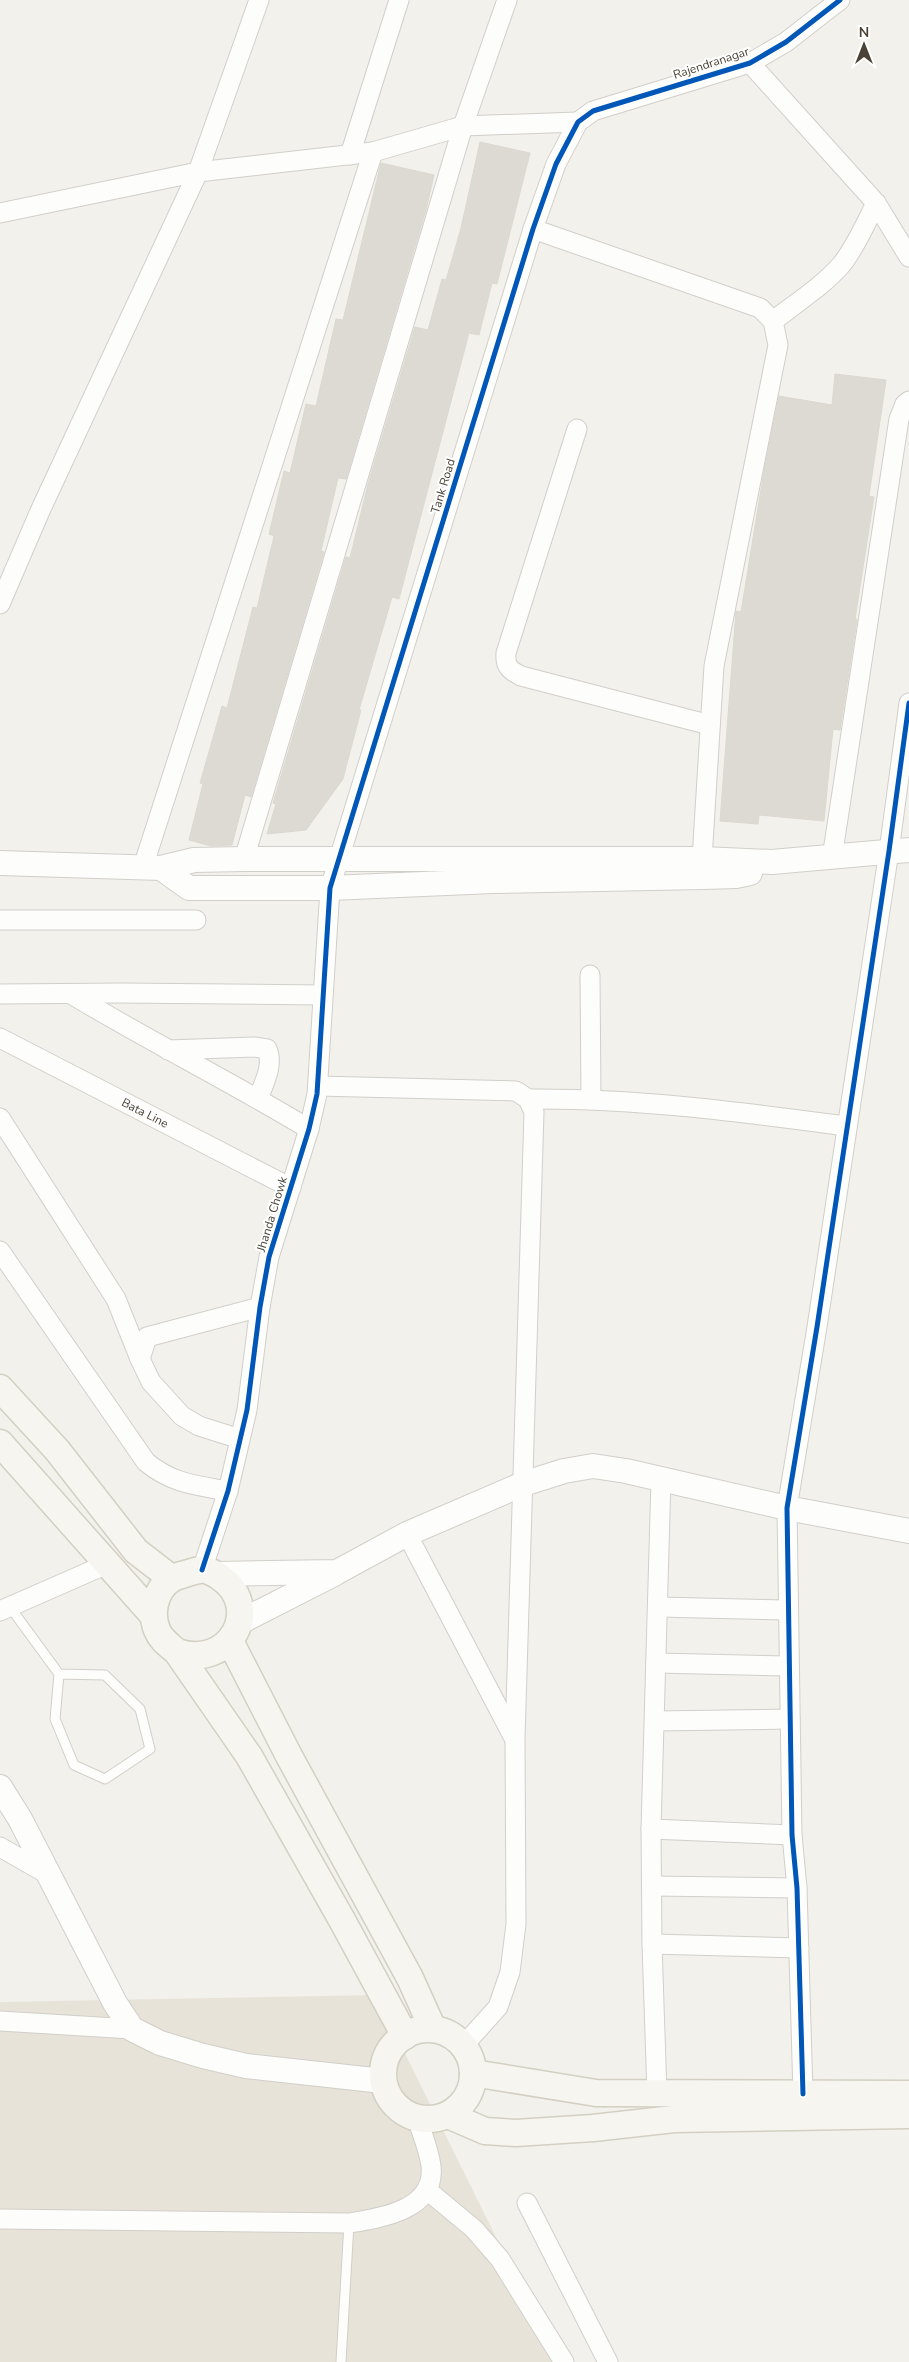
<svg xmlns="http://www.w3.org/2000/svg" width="909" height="2362" viewBox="0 0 909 2362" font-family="'Nunito Sans',sans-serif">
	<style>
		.residential { fill: #e8e3d9 }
		.building { fill: #dddad4; stroke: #dcd8d1 }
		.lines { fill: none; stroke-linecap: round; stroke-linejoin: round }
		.service-casing { stroke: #d1cfc9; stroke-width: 11 }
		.minor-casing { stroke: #d1cfc9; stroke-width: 21 }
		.tertiary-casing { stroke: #d1cfc9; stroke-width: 26 }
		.secondary-casing { stroke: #d3cfc2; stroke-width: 29 }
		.service { stroke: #fdfdfc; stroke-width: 9 }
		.minor { stroke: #fdfdfc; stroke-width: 19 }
		.tertiary { stroke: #fdfdfc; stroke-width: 24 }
		.secondary { stroke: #f7f5f0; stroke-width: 26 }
		.cycleway-casing { stroke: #fff; stroke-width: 8 }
		.cycleway { stroke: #0057b8; stroke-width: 5 }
		.labels { text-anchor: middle; stroke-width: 4; stroke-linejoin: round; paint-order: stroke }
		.street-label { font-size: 12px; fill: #4b4336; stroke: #fff }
	</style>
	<rect width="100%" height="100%" fill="#f3f1ec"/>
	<polygon class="residential" points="376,1995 558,2362 0,2362 0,2002"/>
	<g class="building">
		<polygon points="480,142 530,153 497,284 492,283 479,335 469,333 399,599 392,597 359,710 361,710 343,779 306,830 267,834 276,804 273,803 346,557 350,558 368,484 415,327 428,330 442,279 446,280 461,228"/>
		<polygon points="381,163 434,175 426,210 346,479 338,478 321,551 324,552 251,797 245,795 232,845 211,846 189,840 203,784 200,783 222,706 227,708 253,607 257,608 274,536 269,534 284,471 290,473 306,404 316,406 336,319 343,320"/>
		<polygon points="835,374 886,380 869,496 874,497 855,619 857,619 856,626 840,730 833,729 824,821 759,815 758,824 720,821 736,611 741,612 764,471 779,396 832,405"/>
	</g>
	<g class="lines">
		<defs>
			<g id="service">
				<polyline points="10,1607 59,1674 105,1675 140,1709 150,1749 105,1779 74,1765 55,1719 59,1674"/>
				<polyline points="341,2362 349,2223"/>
			</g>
			<g id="minor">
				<polyline points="750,63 876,203 909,257"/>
				<polyline points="350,155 399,0"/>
				<polyline points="0,213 198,172 373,152 463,126 578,122"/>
				<polyline points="533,229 760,308 773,321 778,345 714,666 702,859"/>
				<path d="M 773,321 C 796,303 823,286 842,264 C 856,246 866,223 876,203"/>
				<path d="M 577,429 L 506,653 C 505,666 509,670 521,676 L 710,725"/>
				<polyline points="0,604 40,511 198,172 259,0"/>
				<polyline points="832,858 899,419 905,404 909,401"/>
				<polyline points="244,859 463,126 507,0"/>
				<polyline points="143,867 373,152"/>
				<polyline points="0,920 196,920"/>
				<polyline points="590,975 591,1100"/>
				<polyline points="0,994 122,993 323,995"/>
				<path d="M 71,994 C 149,1041 231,1082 309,1129"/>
				<polyline points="0,1038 291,1188"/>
				<path d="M 168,1050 L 254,1047 L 267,1049 C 274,1065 264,1083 258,1099"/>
				<polyline points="318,1086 516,1091 528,1099 534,1112 515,1739 516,1924 510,1972 498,2007 463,2046"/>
				<path d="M 528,1099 C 635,1098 741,1112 846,1126"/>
				<polyline points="0,1118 116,1299 140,1359 151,1382 182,1416 199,1426 240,1439"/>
				<path d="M 0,1251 L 146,1462 C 173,1484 195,1485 228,1491"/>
				<polyline points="140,1359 147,1337 260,1307"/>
				<polyline points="407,1534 514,1738"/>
				<polyline points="202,1570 228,1491 247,1410 260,1307 269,1257 309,1129 317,1094 330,888 533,229 556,164 578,122 593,111 750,63 786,42 840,0"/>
				<polyline points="659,1607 788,1610"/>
				<polyline points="0,1611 107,1564"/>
				<polyline points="656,1663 788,1666"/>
				<polyline points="655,1721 790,1719"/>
				<polyline points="651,1829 792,1835"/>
				<polyline points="0,1847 49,1875"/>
				<polyline points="652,1886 797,1888"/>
				<polyline points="652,1944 799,1948"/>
				<polyline points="0,2021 132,2029"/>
				<polyline points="657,2094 652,1944 651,1829 661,1479"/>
				<polyline points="803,2094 797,1888 792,1835 787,1508 817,1327 889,851 909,703"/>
				<polyline points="427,2190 474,2229 500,2259 564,2362"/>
				<polyline points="527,2203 608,2362"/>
				<path d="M 0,2219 L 349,2223 C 381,2218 436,2210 431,2166 C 429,2150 422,2134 417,2118"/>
			</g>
			<g id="tertiary">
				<polyline points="0,863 161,868 194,860 244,859 702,859 772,862 909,850"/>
				<polyline points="161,868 189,888 330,888 493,881 703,877 736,876 750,873"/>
				<polyline points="216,1574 337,1572 407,1534 523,1484 564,1471 593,1466 626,1471 787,1508 909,1531"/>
				<polyline points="240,1622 334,1574"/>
				<polyline points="0,1787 20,1819 115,2003 132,2029 160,2043 203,2056 246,2066 383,2081"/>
			</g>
			<g id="secondary">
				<polyline points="0,1388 57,1450 136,1551 171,1578"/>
				<polyline points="0,1443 153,1615"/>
				<polyline points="230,1641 289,1756 410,1978 433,2029"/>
				<path d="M 177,1652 C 230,1670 263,1608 221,1578 C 216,1574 207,1569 200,1570 C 193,1571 185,1574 178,1576 C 157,1583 149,1610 157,1630 C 161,1640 169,1645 177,1652 L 249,1756 L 342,1920 L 405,2036"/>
				<circle cx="428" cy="2074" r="45"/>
				<polyline points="473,2073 596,2093 909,2094"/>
				<polyline points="448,2115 485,2131 516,2133 593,2128 674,2119 909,2115"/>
			</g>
		</defs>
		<use href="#service" class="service-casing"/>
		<use href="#minor" class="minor-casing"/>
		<use href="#tertiary" class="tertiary-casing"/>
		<use href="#secondary" class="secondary-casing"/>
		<use href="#service" class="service"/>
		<use href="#minor" class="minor"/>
		<use href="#tertiary" class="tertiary"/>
		<use href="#secondary" class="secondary"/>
		<defs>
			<g id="cycleway">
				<polyline points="202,1570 228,1491 247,1410 260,1307 269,1257 309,1129 317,1094 330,888 533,229 556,164 578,122 593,111 750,63 786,42 840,0"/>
				<polyline points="803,2094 797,1888 792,1835 787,1508 817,1327 889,851 909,703"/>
			</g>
		</defs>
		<use href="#cycleway" class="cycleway-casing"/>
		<use href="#cycleway" class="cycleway"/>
	</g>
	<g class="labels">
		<g class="street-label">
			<text transform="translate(711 63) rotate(-18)" y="4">Rajendranagar</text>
			<text transform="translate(443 486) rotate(-73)" y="4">Tank Road</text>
			<text transform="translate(145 1113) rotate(27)" y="4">Bata Line</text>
			<text transform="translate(272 1214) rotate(-73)" y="4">Jhanda Chowk</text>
		</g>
	</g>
	<g transform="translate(864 45)" stroke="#ffffff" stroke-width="4" paint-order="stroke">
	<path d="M0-4L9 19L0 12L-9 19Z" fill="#4b4336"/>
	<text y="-8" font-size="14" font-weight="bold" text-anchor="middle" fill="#4b4336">N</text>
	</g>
</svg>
